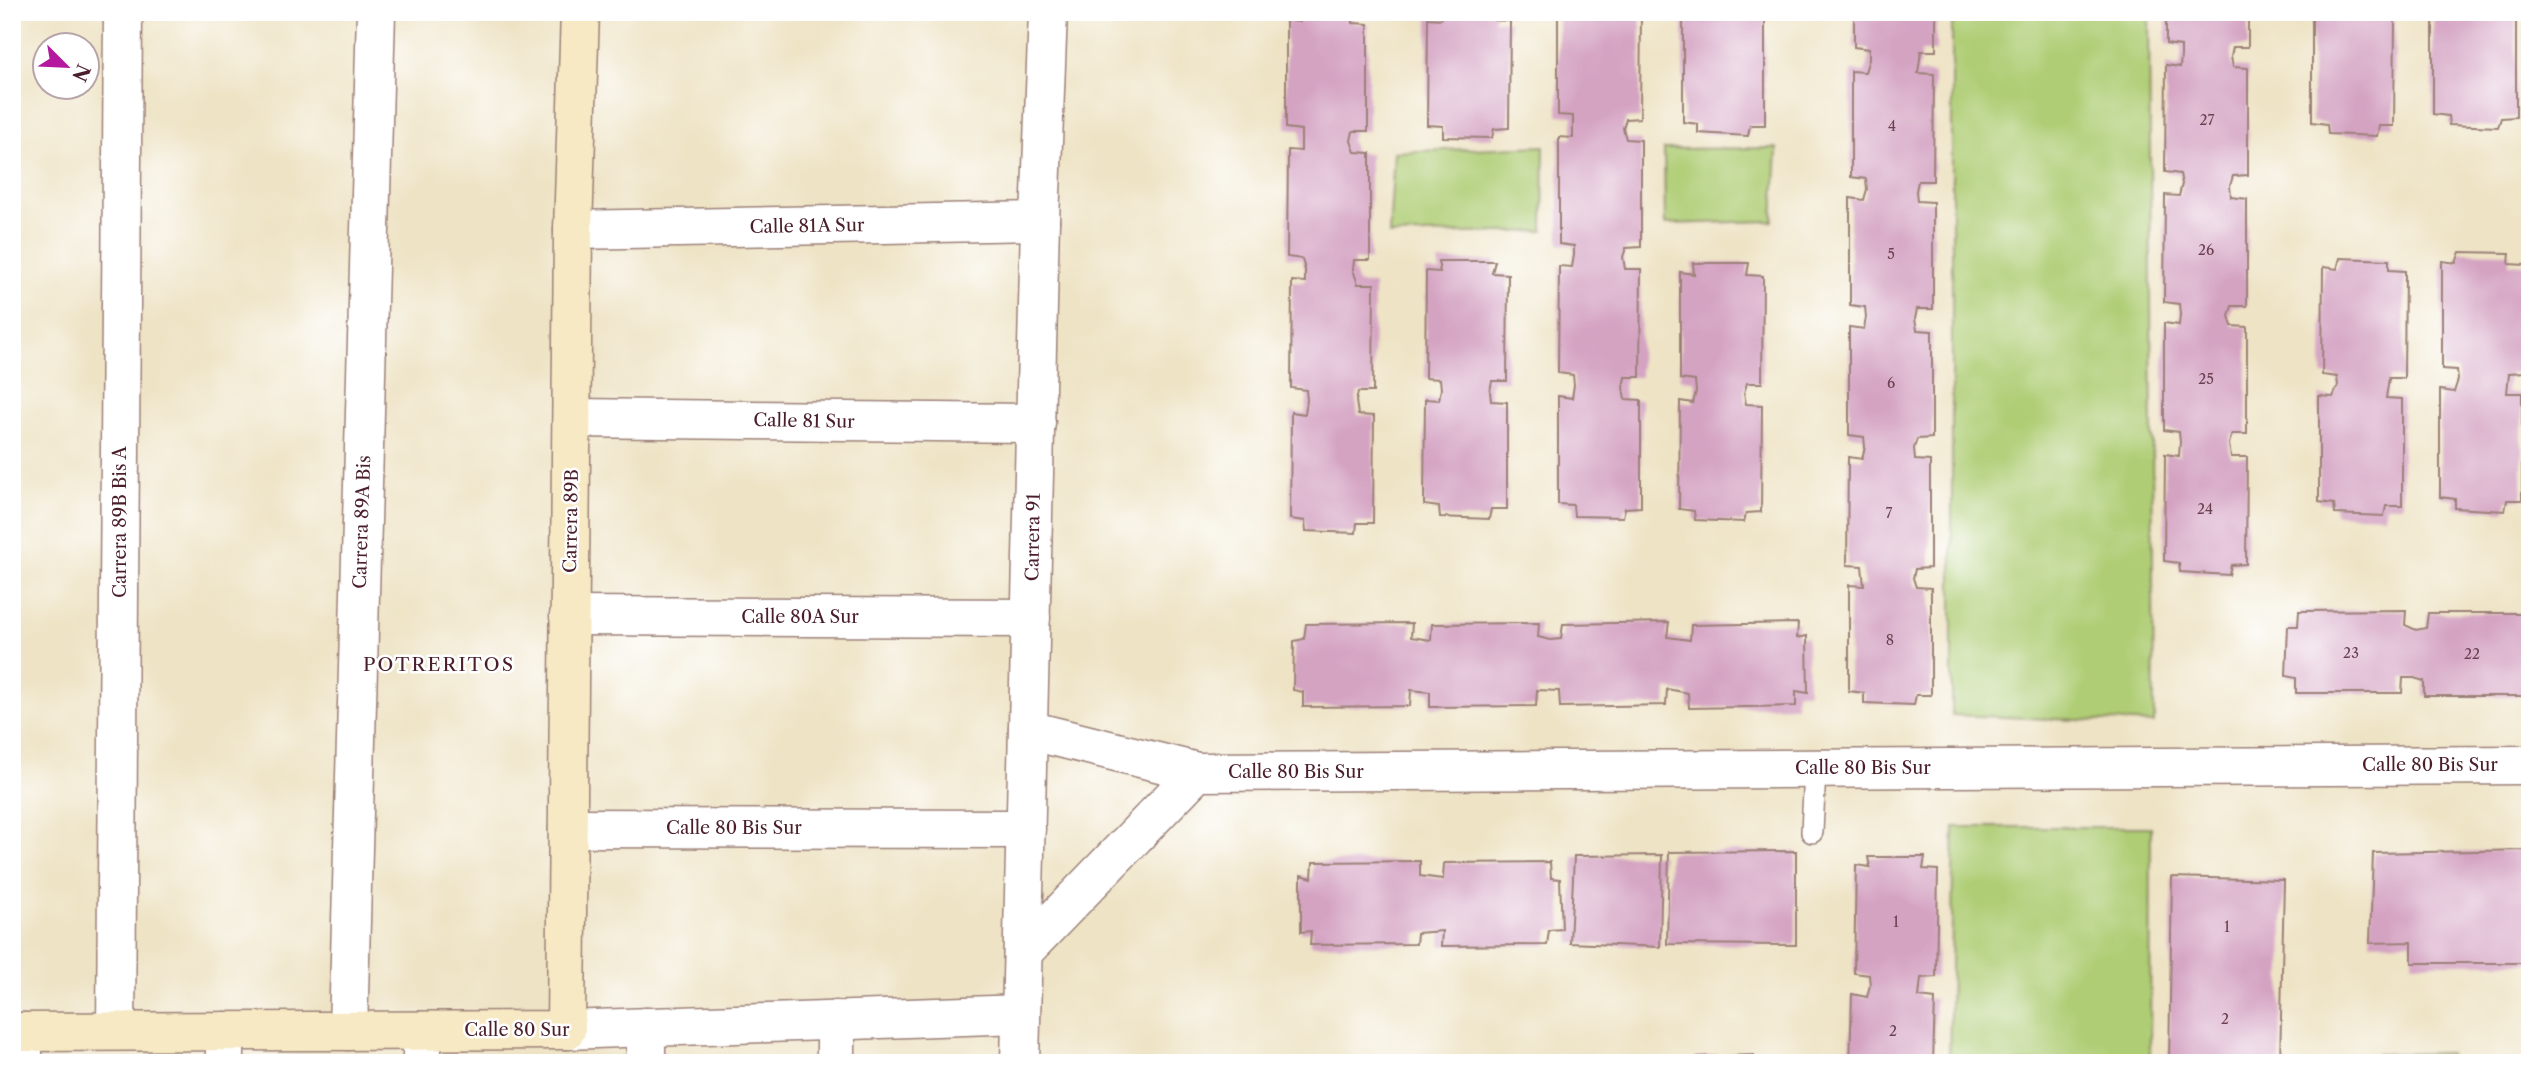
<svg xmlns="http://www.w3.org/2000/svg" width="2542" height="1075" viewBox="0 0 2542 1075" font-family="'Libre Caslon Text',serif">
	<style>
		.green { fill: #afcd74; stroke: #7c7650; stroke-width: 2 }
		.building { fill: #d4a3c2 }
		.lines { fill: none; stroke-linecap: round; stroke-linejoin: round }
		.lane-casing { stroke: #9c8178; stroke-width: 24 }
		.street-casing { stroke: #9c8178; stroke-width: 41 }
		.secondary-casing { stroke: #9c8178; stroke-width: 41 }
		.lane { stroke: #fff; stroke-width: 21 }
		.street { stroke: #fff; stroke-width: 38 }
		.secondary { stroke: #f6e9c3; stroke-width: 38 }
		.labels { text-anchor: middle; stroke-width: 5; stroke-linejoin: round; paint-order: stroke }
		.number-label { font-size: 14px; fill: #6c4051 }
		.street-label { font-size: 18px; fill: #4a1f2b; stroke: #fff }
		.neighbourhood-label { font-size: 19px; letter-spacing: 2px; fill: #4a1f2b; stroke: #fff }
	</style>
	<rect width="100%" height="100%" fill="#fff"/>
	<filter id="ink" filterUnits="userSpaceOnUse"><feTurbulence type="fractalNoise" baseFrequency=".0143" numOctaves="2"/><feDisplacementMap in="SourceGraphic" scale="14" xChannelSelector="R" yChannelSelector="G"/><feConvolveMatrix kernelMatrix="1 2 1 2 8 2 1 2 1" color-interpolation-filters="sRGB"/></filter>
	<filter id="wash" filterUnits="userSpaceOnUse"><feTurbulence type="fractalNoise" baseFrequency=".00686" numOctaves="4" result="noise"/><feDisplacementMap in="SourceGraphic" scale="28" xChannelSelector="R" yChannelSelector="G"/><feGaussianBlur stdDeviation="1.57" result="paint"/><feColorMatrix in="noise" values="0 0 0 0 0 0 0 0 0 0 0 0 0 0 0 0 0 1.4 0 .05"/><feComposite in="paint" operator="in"/></filter>
	<g filter="url(#wash)">
		<rect width="100%" height="100%" fill="#eee3c5"/>
		<g class="green">
			<polygon points="1952,12 2149,12 2154,723 1952,715"/>
			<polygon points="1544,146 1543,231 1389,235 1394,152"/>
			<polygon points="1777,148 1773,221 1665,224 1664,149"/>
			<polygon points="1954,827 2151,827 2150,1063 1949,1063"/>
			<polygon points="2449,1053 2449,1063 2377,1063 2377,1054"/>
		</g>
		<g id="blocks">
			<g class="building">
				<polygon points="1300,12 1353,12 1353,23 1368,24 1368,131 1353,131 1351,141 1355,152 1370,153 1370,260 1354,260 1353,270 1358,284 1374,284 1373,392 1358,392 1356,401 1358,415 1374,416 1373,523 1357,523 1356,533 1306,531 1305,521 1290,519 1291,412 1305,414 1307,400 1306,390 1291,388 1292,281 1305,282 1305,270 1302,259 1287,257 1288,150 1301,151 1301,130 1286,128 1286,20 1300,22"/>
				<polygon points="1444,12 1496,12 1494,20 1510,21 1509,128 1494,129 1492,138 1443,137 1443,126 1427,125 1428,18 1441,19"/>
				<polygon points="1558,12 1641,12 1640,118 1626,119 1623,128 1626,139 1641,140 1641,247 1626,248 1623,257 1625,269 1641,269 1640,377 1625,377 1623,387 1625,399 1641,400 1641,507 1625,508 1623,517 1574,516 1573,505 1558,504 1558,396 1572,398 1574,385 1573,375 1558,373 1559,266 1572,267 1574,255 1574,246 1559,244 1559,137 1573,138 1573,116 1558,115"/>
				<polygon points="1698,12 1749,12 1750,17 1765,18 1765,125 1750,125 1748,136 1698,133 1698,124 1683,122 1683,15 1697,16"/>
				<polygon points="1854,12 1936,12 1936,51 1921,51 1918,73 1934,74 1933,181 1918,181 1916,191 1917,201 1933,202 1933,309 1917,309 1915,319 1917,330 1932,331 1932,438 1917,439 1914,448 1915,460 1930,461 1930,568 1915,569 1913,578 1916,587 1931,588 1931,695 1916,695 1914,705 1864,703 1864,693 1849,691 1849,585 1864,586 1862,566 1847,565 1848,457 1862,459 1865,447 1864,437 1849,435 1849,327 1864,329 1866,317 1865,307 1850,305 1850,198 1864,200 1867,189 1866,179 1851,177 1851,71 1865,72 1869,59 1869,49 1854,47"/>
				<polygon points="2166,12 2248,12 2248,47 2233,47 2231,57 2233,67 2248,68 2248,175 2233,176 2230,186 2231,197 2247,199 2247,306 2232,306 2229,316 2232,326 2247,327 2247,434 2232,434 2229,444 2231,457 2247,457 2246,564 2231,565 2229,575 2180,572 2179,563 2164,561 2165,454 2179,456 2180,442 2179,432 2164,430 2164,323 2179,325 2180,314 2179,304 2164,302 2165,195 2179,196 2182,184 2180,174 2165,172 2166,65 2180,67 2181,55 2181,46 2166,44"/>
				<polygon points="2327,12 2378,12 2379,18 2395,19 2394,126 2379,126 2377,136 2328,134 2327,124 2312,122 2312,16 2327,17"/>
				<polygon points="2433,12 2516,12 2516,117 2501,118 2498,127 2449,125 2448,116 2433,114"/>
				<polygon points="2460,252 2510,253 2509,264 2525,265 2525,372 2509,373 2507,393 2522,393 2522,500 2507,500 2505,511 2455,508 2455,499 2440,497 2440,390 2454,392 2458,380 2457,370 2442,369 2442,261 2456,263"/>
				<polygon points="2340,258 2389,260 2389,270 2405,271 2404,378 2389,378 2386,398 2402,399 2402,506 2386,506 2384,516 2335,514 2334,504 2319,502 2319,396 2333,397 2338,386 2337,377 2322,375 2323,267 2337,269"/>
				<polygon points="1438,261 1495,261 1492,273 1508,274 1507,381 1492,381 1490,391 1491,401 1507,402 1507,509 1491,509 1489,519 1440,517 1439,507 1424,505 1425,399 1439,400 1441,389 1440,379 1425,378 1426,271 1440,272"/>
				<polygon points="1693,263 1749,263 1747,275 1763,276 1762,383 1747,383 1744,393 1746,404 1762,405 1761,512 1746,513 1744,522 1695,520 1694,511 1679,509 1680,401 1693,403 1696,391 1695,381 1680,379 1680,272 1694,274"/>
				<polygon points="2406,610 2405,625 2416,630 2426,628 2428,613 2530,613 2530,696 2424,696 2424,681 2414,678 2403,678 2402,693 2296,693 2296,678 2286,676 2288,626 2298,626 2299,611"/>
				<polygon points="1669,622 1667,637 1690,640 1691,625 1798,623 1797,638 1807,636 1808,693 1796,691 1796,706 1689,708 1688,693 1667,689 1666,705 1560,707 1559,691 1537,690 1536,706 1430,707 1430,692 1411,690 1410,706 1303,707 1303,692 1293,690 1294,641 1304,639 1306,624 1412,623 1411,637 1431,640 1432,624 1539,623 1538,637 1550,640 1561,639 1563,624"/>
				<polygon points="2530,850 2530,963 2412,963 2412,942 2370,943 2373,853"/>
				<polygon points="1796,851 1796,945 1667,944 1669,852"/>
				<polygon points="1662,855 1660,947 1570,943 1574,856"/>
				<polygon points="1868,857 1925,857 1923,869 1938,870 1936,977 1921,978 1919,997 1935,999 1933,1063 1850,1063 1852,994 1867,997 1870,985 1869,975 1854,973 1856,865 1870,867"/>
				<polygon points="1420,861 1420,876 1443,879 1444,863 1550,862 1551,878 1560,879 1562,929 1549,930 1547,945 1441,946 1442,931 1417,933 1416,944 1310,945 1311,931 1301,932 1301,875 1312,878 1313,862"/>
				<polygon points="2172,877 2284,880 2280,1063 2169,1063"/>
				<polygon points="1754,1055 1753,1063 1698,1063 1697,1057"/>
				<polygon points="1356,1059 1355,1063 1316,1063 1316,1060"/>
			</g>
		</g>
	</g>
	<g filter="url(#ink)">
		<use href="#blocks" fill-opacity="0" stroke="#9c8178" stroke-width="2"/>
		<g class="lines">
			<defs>
				<polyline id="lane" points="1812,832 1815,769"/>
				<g id="street">
					<polyline points="573,230 1040,221"/>
					<polyline points="572,418 1036,423"/>
					<polyline points="569,616 1031,618"/>
					<polyline points="1028,730 1197,772 2530,765"/>
					<polyline points="568,828 1026,829"/>
					<polyline points="1023,952 1197,772"/>
					<polyline points="836,1020 836,1063"/>
					<polyline points="566,1030 1021,1014"/>
					<polyline points="116,1031 123,12"/>
					<polyline points="225,1031 225,1063"/>
					<polyline points="348,1031 376,12"/>
					<polyline points="422,1031 422,1063"/>
					<polyline points="23,1063 23,1032"/>
					<polyline points="646,1063 646,1027"/>
					<polyline points="1020,1063 1040,221 1048,12"/>
				</g>
				<polyline id="secondary" points="12,1032 566,1030 573,230 580,12"/>
			</defs>
			<use href="#lane" class="lane-casing"/>
			<use href="#street" class="street-casing"/>
			<use href="#secondary" class="secondary-casing"/>
			<use href="#lane" class="lane"/>
			<use href="#street" class="street"/>
			<use href="#secondary" class="secondary"/>
		</g>
	</g>
	<g class="labels">
		<g class="number-label">
			<text x="2207" y="125">27</text>
			<text x="1892" y="131">4</text>
			<text x="2206" y="255">26</text>
			<text x="1891" y="259">5</text>
			<text x="2206" y="384">25</text>
			<text x="1891" y="388">6</text>
			<text x="2205" y="514">24</text>
			<text x="1889" y="518">7</text>
			<text x="1890" y="645">8</text>
			<text x="2351" y="658">23</text>
			<text x="2472" y="659">22</text>
			<text x="1896" y="927">1</text>
			<text x="2227" y="932">1</text>
			<text x="2225" y="1024">2</text>
			<text x="1893" y="1036">2</text>
		</g>
		<g class="street-label">
			<text transform="translate(807 226) rotate(-1)" y="6">Calle 81A Sur</text>
			<text transform="translate(804 421) rotate(1)" y="6">Calle 81 Sur</text>
			<text transform="translate(571 521) rotate(-89)" y="6">Carrera 89B</text>
			<text transform="translate(120 522) rotate(-90)" y="6">Carrera 89B Bis A</text>
			<text transform="translate(362 522) rotate(-88)" y="6">Carrera 89A Bis</text>
			<text transform="translate(1033 537) rotate(-89)" y="6">Carrera 91</text>
			<text x="800" y="623">Calle 80A Sur</text>
			<text x="2430" y="771">Calle 80 Bis Sur</text>
			<text x="1863" y="774">Calle 80 Bis Sur</text>
			<text x="1296" y="778">Calle 80 Bis Sur</text>
			<text x="734" y="834">Calle 80 Bis Sur</text>
			<text x="517" y="1036">Calle 80 Sur</text>
		</g>
		<g class="neighbourhood-label">
			<text x="439" y="671">POTRERITOS</text>
		</g>
	</g>
	<rect width="2542" height="1075" fill="none" stroke="#fff" stroke-width="42"/>
	<g transform="translate(66 66) rotate(114)"><circle r="33" fill="#ffffff" stroke="#b7a5aa" stroke-width="2"/>
	<path d="M0-5L12 26L0 18L-12 26Z" fill="#b5179e"/>
	<text y="-10" font-size="19" font-weight="bold" text-anchor="middle" fill="#4a1f2b">N</text>
	</g>
</svg>
